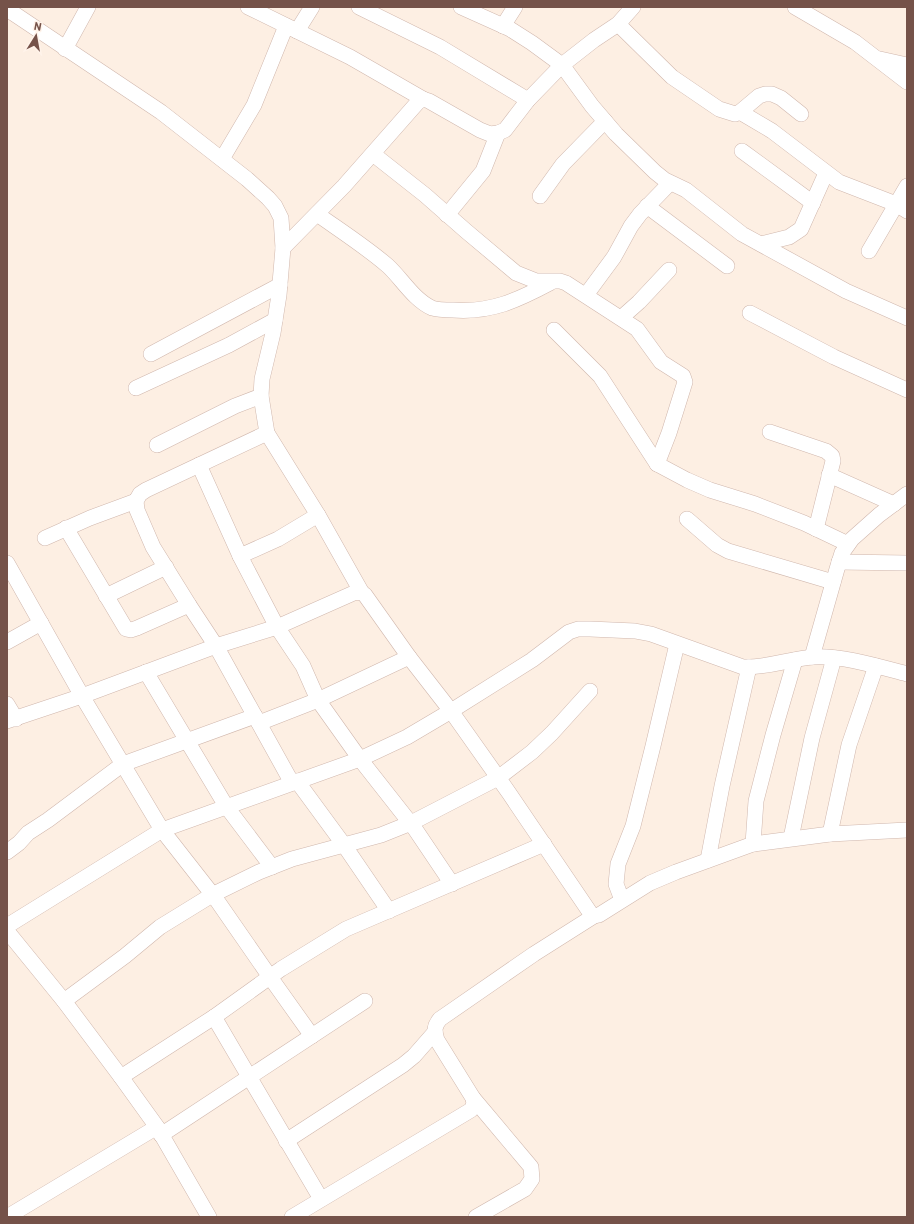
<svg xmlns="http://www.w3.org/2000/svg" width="914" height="1224" viewBox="0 0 914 1224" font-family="Barlow,sans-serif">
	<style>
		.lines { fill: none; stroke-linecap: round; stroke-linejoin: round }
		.minor-casing { stroke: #d0b7ad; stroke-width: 16 }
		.minor { stroke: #fff; stroke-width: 15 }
	</style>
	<rect width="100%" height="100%" fill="#fdefe3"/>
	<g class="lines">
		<defs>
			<g id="minor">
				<polyline points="248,7 350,57 423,99"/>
				<polyline points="359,7 440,47 528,100"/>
				<polyline points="461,7 510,29 532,43 562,65 592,106 616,134 655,172 665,180 686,190 742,234 846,291 907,318"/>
				<polyline points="795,7 855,42 907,82"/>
				<polyline points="7,9 161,112 247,179 268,198 275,206 281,218 283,248 279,295 273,333 262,379 261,396 267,433 318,515 362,593"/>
				<polyline points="618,24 672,77 719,109 735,114 740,112 759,96 765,94 772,94 781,98 801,114"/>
				<polyline points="503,26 515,7"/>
				<polyline points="297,31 312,7"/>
				<polyline points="65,49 88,7"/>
				<polyline points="880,59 907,65"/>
				<polyline points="740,112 772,131 839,182 896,204 907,211"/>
				<polyline points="742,151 813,203"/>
				<polyline points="373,154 425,195 466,231 516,273 536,281 560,281 566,283 637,329 661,362 683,376 685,382 669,433 657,464"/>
				<polyline points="222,159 254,105 286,26"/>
				<polyline points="540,196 563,164 605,121"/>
				<polyline points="647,206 727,266"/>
				<path d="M 317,214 C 341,231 366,247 388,266 C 402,279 414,300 432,308 C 438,310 446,310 453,310 C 491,313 518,300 550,283"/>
				<polyline points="447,215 483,171 498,133"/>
				<polyline points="761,244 789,237 801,229 826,173"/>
				<polyline points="283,248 344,186 418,102 423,99 429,101 480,130 490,134 498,133 505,130 528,100 562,65 594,40 618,24 633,7"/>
				<polyline points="869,251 907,186"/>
				<polyline points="586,295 614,257 631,226 640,214 670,183"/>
				<polyline points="750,313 834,357 907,390"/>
				<polyline points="621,318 639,302 669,270"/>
				<polyline points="554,330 600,376 657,464 687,480 710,490 755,504 804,523 848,544"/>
				<polyline points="151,354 280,285"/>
				<polyline points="136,388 229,345 275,320"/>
				<polyline points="770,432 826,451 832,456 833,461 816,529"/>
				<polyline points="267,433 146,490 140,494 136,501 137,510 153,547 189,605 216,646 292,783"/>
				<polyline points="157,445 235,406 261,396"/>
				<polyline points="199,465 240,556 277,627 303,666 318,700 360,759 415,829 452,884"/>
				<polyline points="829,475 894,504"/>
				<polyline points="687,519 717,545 728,551 833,582"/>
				<polyline points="66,528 126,629 131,630 137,628 189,605"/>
				<polyline points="45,538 90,518 136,501"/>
				<polyline points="240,556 278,539 318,515"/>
				<polyline points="839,562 907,563"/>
				<polyline points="7,563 82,696 162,830 216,899 270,977 312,1036"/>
				<polyline points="106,596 166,567"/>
				<polyline points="7,642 41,623"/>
				<polyline points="812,657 837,569 842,553 852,539 879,515 907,494"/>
				<polyline points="146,672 226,806 272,867"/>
				<polyline points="7,704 16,719"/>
				<polyline points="7,721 82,696 216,646 277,627 356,592 362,593 365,595 409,657 451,711 509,793 591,914 594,916 599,915 650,883 676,872 753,844 830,834 907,830"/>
				<polyline points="259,723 318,700 409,657"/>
				<polyline points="297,781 344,845 389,911"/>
				<polyline points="830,834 849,745 876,666"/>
				<polyline points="791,838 812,738 834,658"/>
				<polyline points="753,844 756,801 773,735 795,660"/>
				<polyline points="7,852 19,843 28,833 48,820 123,764 255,716"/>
				<polyline points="708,860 722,786 749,667"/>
				<polyline points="622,900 616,884 618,864 633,826 653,746 677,644"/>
				<path d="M 7,926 L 162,830 L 360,759 L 407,737 L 451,711 L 532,660 L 569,632 L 578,629 L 590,629 L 635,631 L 651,634 L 743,667 C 767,668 789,659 813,657 C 841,655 880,667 907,674"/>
				<polyline points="7,931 64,1001 121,1077 157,1127 209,1217"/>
				<polyline points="64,1001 125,956 160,927 212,895 259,872 292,859 381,835 411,823 498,778 532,752 552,733 590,691"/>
				<polyline points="214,1017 321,1199"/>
				<polyline points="121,1077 214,1017 281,969 346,929 544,844"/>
				<polyline points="473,1098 531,1167 532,1179 525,1189 476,1217"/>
				<polyline points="161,1135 365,1001"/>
				<polyline points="286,1141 403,1065 414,1056 435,1032"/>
				<polyline points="7,1217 157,1127"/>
				<path d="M 292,1217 L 471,1110 L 474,1104 L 473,1098 L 437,1040 C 434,1031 434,1026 440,1019 L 534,954 L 594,916"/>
			</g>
		</defs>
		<use href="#minor" class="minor-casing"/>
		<use href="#minor" class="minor"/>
	</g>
	<rect width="914" height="1224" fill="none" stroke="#755249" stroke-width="16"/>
	<g transform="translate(36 36) rotate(11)" stroke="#fff3ea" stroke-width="3" paint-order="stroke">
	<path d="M0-3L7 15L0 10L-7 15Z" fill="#755249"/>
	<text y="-6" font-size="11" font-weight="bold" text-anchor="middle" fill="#755249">N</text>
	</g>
</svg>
